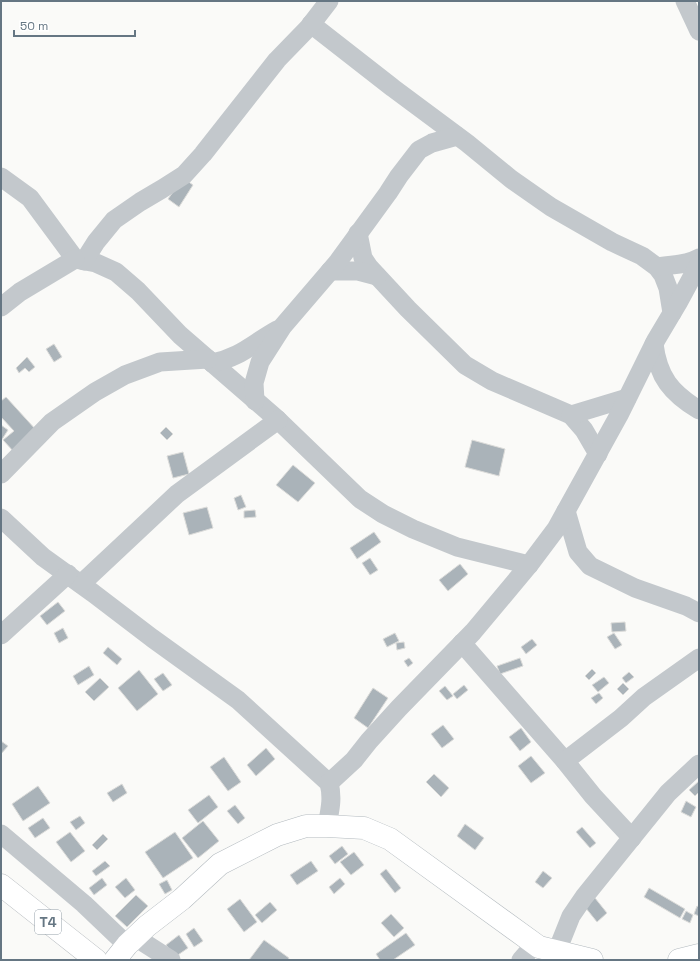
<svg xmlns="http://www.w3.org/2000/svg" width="700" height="961" viewBox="0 0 700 961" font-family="'Space Grotesk',sans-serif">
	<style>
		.building { fill: #aab3b9; stroke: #dcdcda }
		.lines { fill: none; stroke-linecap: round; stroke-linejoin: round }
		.secondary-casing { stroke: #b3babf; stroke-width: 23 }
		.highway-casing { stroke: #b4b9bd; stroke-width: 23 }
		.street { stroke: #c3c8cc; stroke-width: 19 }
		.secondary { stroke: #fff; stroke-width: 22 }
		.highway { stroke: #fff; stroke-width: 22 }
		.labels { text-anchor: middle; stroke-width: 4; stroke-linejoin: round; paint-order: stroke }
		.shield { fill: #fff; stroke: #939fa8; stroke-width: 1 }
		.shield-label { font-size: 14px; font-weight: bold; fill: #657683 }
	</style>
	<rect width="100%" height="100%" fill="#fafaf8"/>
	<g class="building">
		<polygon points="183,178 193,185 179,207 168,199"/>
		<polygon points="54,344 62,357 54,362 46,349"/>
		<polygon points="27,357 35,367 29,372 25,368 19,373 16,368"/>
		<polygon points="6,397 37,431 14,452 3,440 14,431 1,417 1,401"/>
		<polygon points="1,425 8,430 1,441"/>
		<polygon points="166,427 173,434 167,440 160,433"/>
		<polygon points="472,440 505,449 499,476 465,467"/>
		<polygon points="183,452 189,474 173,478 167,456"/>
		<polygon points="293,465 315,483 298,502 276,485"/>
		<polygon points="241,495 246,507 238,510 234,498"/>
		<polygon points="207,507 213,528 189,535 183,513"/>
		<polygon points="255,510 256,517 244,518 244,511"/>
		<polygon points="374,532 381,542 357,559 350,548"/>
		<polygon points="370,558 378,570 370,575 362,563"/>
		<polygon points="460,564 468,574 448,591 439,580"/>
		<polygon points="58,602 65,611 47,625 40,616"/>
		<polygon points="625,622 626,631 612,632 611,623"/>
		<polygon points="63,628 68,638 59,643 54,633"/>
		<polygon points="395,633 399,641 387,647 383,639"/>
		<polygon points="614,633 622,645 615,649 607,637"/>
		<polygon points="532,639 537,645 526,654 521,647"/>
		<polygon points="404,642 405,648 397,650 396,643"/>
		<polygon points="108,647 122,659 117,665 103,653"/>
		<polygon points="409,658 413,663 408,667 404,661"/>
		<polygon points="520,658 523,666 500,674 497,666"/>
		<polygon points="89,666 94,675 78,685 73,676"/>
		<polygon points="592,669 596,673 589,680 585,676"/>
		<polygon points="139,670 158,694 137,711 118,688"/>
		<polygon points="629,672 634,677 626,683 622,678"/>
		<polygon points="163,673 172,685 163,691 154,679"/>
		<polygon points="604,677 609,683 598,692 592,685"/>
		<polygon points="100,678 109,687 94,701 85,692"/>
		<polygon points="623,683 629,689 623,695 617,689"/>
		<polygon points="464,685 468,690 457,699 453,694"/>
		<polygon points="445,686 453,696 447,700 439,691"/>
		<polygon points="373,688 388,698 368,728 354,718"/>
		<polygon points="599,693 603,698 596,704 591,698"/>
		<polygon points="443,725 454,739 442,748 431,734"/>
		<polygon points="521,728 531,742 520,751 509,737"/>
		<polygon points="1,741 8,746 1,754"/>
		<polygon points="266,748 275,759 256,776 247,765"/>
		<polygon points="531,756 545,773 531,783 518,766"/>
		<polygon points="224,757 241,782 228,791 210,767"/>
		<polygon points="434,774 449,788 441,797 426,782"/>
		<polygon points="699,781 699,792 695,796 689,790"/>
		<polygon points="122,784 127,793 113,802 107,793"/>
		<polygon points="38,786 50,803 23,821 12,804"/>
		<polygon points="209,795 218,807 198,823 188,810"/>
		<polygon points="686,801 696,807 691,817 681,812"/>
		<polygon points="235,805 245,818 238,824 227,811"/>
		<polygon points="80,816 85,823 76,830 70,822"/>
		<polygon points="43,818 50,828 35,838 28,828"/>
		<polygon points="203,821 219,841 198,858 182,838"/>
		<polygon points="465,824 484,838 475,850 457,836"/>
		<polygon points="582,827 596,843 590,848 576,832"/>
		<polygon points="70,832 85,851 71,862 56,842"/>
		<polygon points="175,832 193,858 163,878 145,852"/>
		<polygon points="103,834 108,839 97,850 92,845"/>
		<polygon points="342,846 348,854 335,864 329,856"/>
		<polygon points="354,852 364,865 351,875 340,862"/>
		<polygon points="105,861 110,866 96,876 92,871"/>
		<polygon points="311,861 318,871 297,885 290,875"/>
		<polygon points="386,869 401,888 395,893 380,874"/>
		<polygon points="543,871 552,878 543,888 535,882"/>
		<polygon points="102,878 107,885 94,895 89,888"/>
		<polygon points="126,878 135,890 125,898 115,887"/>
		<polygon points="340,878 345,884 334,894 329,887"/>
		<polygon points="167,880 172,890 165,894 159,884"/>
		<polygon points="649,888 685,909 680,918 644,897"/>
		<polygon points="136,895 148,906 127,927 115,916"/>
		<polygon points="595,898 607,913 597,922 585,907"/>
		<polygon points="240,899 257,922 244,932 227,909"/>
		<polygon points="270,902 277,910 262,923 255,915"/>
		<polygon points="697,906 699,907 699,916 694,914"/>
		<polygon points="686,911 693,915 690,923 682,919"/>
		<polygon points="391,914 404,928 394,937 381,923"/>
		<polygon points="194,928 203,941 194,947 186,934"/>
		<polygon points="406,933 415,945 393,960 380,960 376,954"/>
		<polygon points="179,935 188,948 175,957 166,945"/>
		<polygon points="264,940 289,958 288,960 249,960"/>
	</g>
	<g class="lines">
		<defs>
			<g id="secondary">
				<polyline points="115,960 127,945 147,926 182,899 220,864 277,835 306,826 327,826 364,828 390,839 539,947 592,960"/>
				<polyline points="679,960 699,955"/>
			</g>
			<polyline id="highway" points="1,885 96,960"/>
		</defs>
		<use href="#secondary" class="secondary-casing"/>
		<use href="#highway" class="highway-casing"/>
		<g class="street">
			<polyline points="685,1 699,31"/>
			<polyline points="311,24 393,88 467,143 511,179 551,207 612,242 642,256 657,267 663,275 668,288 672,313"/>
			<polyline points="1,177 30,198 75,259 96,263 116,272 138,291 180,335 278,420 360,499 383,514 413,529 457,547 529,565"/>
			<polyline points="358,233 363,258 369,267 408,309 465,365 492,381 571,415 584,430 598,454"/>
			<polyline points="84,261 96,242 114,220 140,202 162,189 184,175 203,154 277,60 309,27 329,1"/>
			<path d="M 657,267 C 672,264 685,266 699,258"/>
			<polyline points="330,271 358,271 377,276"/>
			<polyline points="1,307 20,292 75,259"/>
			<path d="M 654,344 C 658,377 671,393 699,410"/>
			<path d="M 212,363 C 241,357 252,344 277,330"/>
			<polyline points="255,401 254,383 260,362 283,326 337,263 388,193 399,176 419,150 432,143 457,136"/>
			<polyline points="571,415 627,398"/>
			<polyline points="1,474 52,422 95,392 125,375 160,362 208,359"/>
			<polyline points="566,511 578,552 590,566 635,588 686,606 699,613"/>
			<path d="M 1,518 L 43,557 L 93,593 L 152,638 L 238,700 L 329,783 C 333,798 330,810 327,826"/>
			<polyline points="81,584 177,494 278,420"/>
			<polyline points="1,635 68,574"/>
			<polyline points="462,643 565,761 593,796 632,838"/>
			<polyline points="565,761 621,718 644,697 699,658"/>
			<polyline points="329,783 354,760 369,741 399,708 473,632 529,565 556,529 619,415 656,340 678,303 699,264"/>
			<polyline points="1,834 84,904 127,945"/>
			<polyline points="135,937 171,960"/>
			<polyline points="557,951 571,916 584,897 668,793 699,764"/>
			<polyline points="521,960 535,944"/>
		</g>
		<use href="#secondary" class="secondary"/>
		<use href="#highway" class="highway"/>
	</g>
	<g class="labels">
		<rect class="shield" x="35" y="910" width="26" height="24" rx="3"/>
		<g class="shield-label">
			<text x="48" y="927">T4</text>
		</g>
	</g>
	<rect width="700" height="961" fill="none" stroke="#657683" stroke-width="4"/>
	<path d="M14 30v6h121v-6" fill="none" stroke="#657683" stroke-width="2"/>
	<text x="20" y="30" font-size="12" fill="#657683" stroke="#ffffff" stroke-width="3" paint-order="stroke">50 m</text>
</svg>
